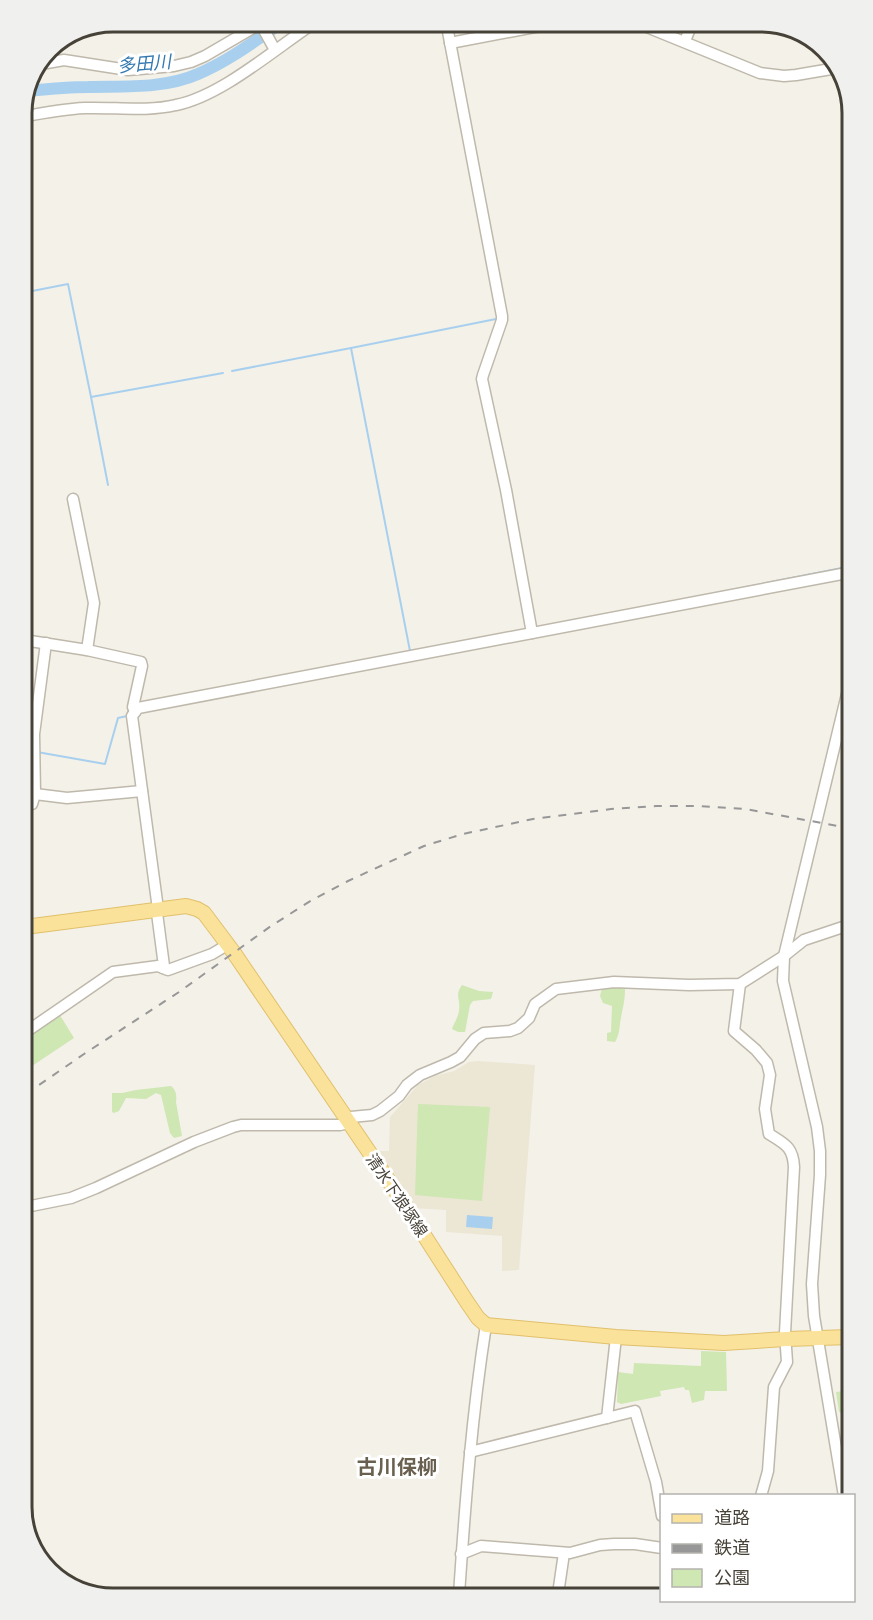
<svg xmlns="http://www.w3.org/2000/svg" width="873" height="1620" viewBox="0 0 873 1620" font-family="'Public Sans','Noto Sans JP',sans-serif">
	<style>
		.education { fill: #ece6d4 }
		.green { fill: #cee7b3 }
		.water { fill: #a8d0ee }
		.lines { fill: none; stroke-linecap: round; stroke-linejoin: round }
		.stream { stroke: #a8d0ee; stroke-width: 2 }
		.river { stroke: #a8d0ee; stroke-width: 12 }
		.minor-casing { stroke: #bfb9ac; stroke-width: 13 }
		.major-casing { stroke: #e0c06b; stroke-width: 16 }
		.minor { stroke: #fff; stroke-width: 10 }
		.major { stroke: #fbe29b; stroke-width: 14 }
		.rail { stroke: #979797; stroke-width: 2; stroke-dasharray: 8 8; stroke-linecap: butt }
		.labels { text-anchor: middle; stroke-width: 6; stroke-linejoin: round; paint-order: stroke }
		.street-label { font-size: 16px; fill: #474238; stroke: #fff }
		.water-label { font-size: 18px; font-style: italic; fill: #3479b0; stroke: #fff }
		.quarter-label { font-size: 20px; font-weight: bold; fill: #6a604f; stroke: #fff }
		.rim { fill: none; stroke: #474238; stroke-width: 3 }
	</style>
	<rect width="100%" height="100%" fill="#f4f1e9"/>
	<polygon class="education" points="478,1061 535,1065 519,1270 502,1271 502,1236 446,1232 446,1210 412,1208 374,1151 389,1151 390,1117 418,1085 435,1076 454,1071 469,1062"/>
	<g class="green">
		<path d="M 462,985 L 479,991 L 493,992 L 491,999 L 473,1001 L 470,1005 L 465,1032 L 458,1032 L 452,1029 C 454,1023 459,1016 459,1010 C 461,999 454,996 462,985 Z"/>
		<path d="M 613,985 L 625,988 C 625,1001 623,1006 621,1018 C 619,1027 620,1034 615,1042 L 607,1041 L 607,1033 L 611,1032 L 612,1006 L 603,1003 L 600,996 L 602,988 Z"/>
		<polygon points="58,1012 74,1038 26,1070 26,1036"/>
		<path d="M 171,1086 C 176,1090 177,1095 176,1102 L 182,1136 L 174,1138 L 170,1133 L 161,1095 L 156,1093 L 146,1099 L 126,1098 L 119,1111 L 114,1113 L 112,1112 L 112,1093 L 122,1093 L 136,1090 Z"/>
		<polygon points="418,1104 490,1107 482,1201 415,1195"/>
		<polygon points="701,1351 726,1352 727,1391 705,1391 704,1400 692,1403 689,1390 685,1390 684,1387 660,1391 661,1396 621,1404 617,1402 618,1372 633,1374 634,1363 701,1366"/>
		<polygon points="851,1390 852,1417 839,1412 836,1392"/>
	</g>
	<polygon class="water" points="467,1215 493,1217 492,1229 466,1227"/>
	<g class="lines">
		<g class="stream">
			<polyline points="22,293 68,284 91,397 223,373"/>
			<polyline points="351,348 496,319"/>
			<polyline points="232,371 351,348 410,651 411,651"/>
			<polyline points="91,397 108,485"/>
			<polyline points="721,592 847,567"/>
			<polyline points="24,750 31,751"/>
			<polyline points="37,752 105,764 118,718 127,716"/>
		</g>
		<path class="river" d="M 28,91 C 48,89 68,87 88,87 C 124,86 164,89 198,74 C 229,61 256,40 284,21"/>
		<defs>
			<g id="minor">
				<polyline points="259,21 275,50"/>
				<polyline points="446,21 502,316 502,320 483,375 482,379 506,490 532,633"/>
				<polyline points="685,41 693,21"/>
				<polyline points="450,43 556,23 642,25 760,73 784,76 796,75 837,68"/>
				<polyline points="41,64 64,60 128,70 174,66 191,62 205,56 265,21"/>
				<path d="M 21,117 C 42,113 63,109 85,108 C 116,107 146,112 176,105 C 222,96 277,47 317,21"/>
				<polyline points="73,499 94,603 87,650"/>
				<polyline points="24,640 87,650 141,662 142,666 133,707 135,712"/>
				<polyline points="35,794 67,798 142,791"/>
				<polyline points="25,805 32,804 35,794 34,734 46,643"/>
				<polyline points="163,968 164,966 157,913 158,909 132,716 138,708 847,573"/>
				<path d="M 740,984 L 734,1031 L 756,1050 L 767,1063 L 770,1075 L 765,1109 L 769,1134 C 785,1144 793,1147 794,1167 L 785,1333 L 787,1362 L 774,1387 L 768,1471 L 761,1496"/>
				<polyline points="26,1032 113,972 158,966 168,970 212,954 227,945"/>
				<polyline points="26,1207 71,1198 96,1188 194,1142 233,1127 241,1125 340,1125 349,1123 351,1117 372,1115 380,1111 399,1096 407,1085 420,1075 451,1062 460,1057 475,1039 484,1033 510,1031 518,1028 529,1018 535,1004 556,989 614,982 689,985 740,984 784,956 804,940 849,925"/>
				<polyline points="607,1418 616,1337"/>
				<polyline points="470,1452 635,1411 656,1482 662,1516"/>
				<polyline points="844,1496 814,1316 812,1284 820,1175 820,1151 817,1127 783,981 784,956 848,690"/>
				<polyline points="461,1554 481,1546 570,1553 600,1545 614,1544 635,1544 662,1548"/>
				<polyline points="558,1594 564,1553"/>
				<path d="M 459,1595 C 465,1505 472,1414 486,1325"/>
			</g>
			<polyline id="major" points="25,927 186,906 197,909 204,913 234,953 397,1193 467,1302 478,1318 486,1325 616,1337 724,1343 786,1339 851,1337"/>
		</defs>
		<use href="#minor" class="minor-casing"/>
		<use href="#major" class="major-casing"/>
		<use href="#minor" class="minor"/>
		<use href="#major" class="major"/>
		<polyline class="rail" points="26,1094 84,1054 179,992 271,926 312,900 348,881 424,846 463,834 533,819 611,809 656,806 696,806 745,809 849,828"/>
	</g>
	<g class="labels">
		<g class="street-label">
			<text transform="translate(397 1195) rotate(56)" y="6">清水下狼塚線</text>
		</g>
		<g class="water-label">
			<text transform="translate(144 64) rotate(-5)" y="6">多田川</text>
		</g>
		<g class="quarter-label">
			<text x="397" y="1474">古川保柳</text>
		</g>
	</g>
	<path d="M0 0H873V1620H0ZM113 32H761A81 81 0 0 1 842 113V1507A81 81 0 0 1 761 1588H113A81 81 0 0 1 32 1507V113A81 81 0 0 1 113 32Z" fill="#f0f0ef" fill-rule="evenodd"/>
	<path class="rim" d="M113 32H761A81 81 0 0 1 842 113V1507A81 81 0 0 1 761 1588H113A81 81 0 0 1 32 1507V113A81 81 0 0 1 113 32Z"/>
	<rect x="660" y="1494" width="195" height="108" fill="#ffffff" stroke="#b5b3af" stroke-width="1.5"/>
	<rect x="672" y="1514" width="30" height="9" fill="#fbe29b" stroke="#b5b3af" stroke-width="1.5"/>
	<text x="714" y="1524" font-size="18" fill="#474238">道路</text>
	<rect x="672" y="1544" width="30" height="9" fill="#979797" stroke="#b5b3af" stroke-width="1.5"/>
	<text x="714" y="1554" font-size="18" fill="#474238">鉄道</text>
	<rect x="672" y="1569" width="30" height="18" fill="#cee7b3" stroke="#b5b3af" stroke-width="1.5"/>
	<text x="714" y="1584" font-size="18" fill="#474238">公園</text>
</svg>
